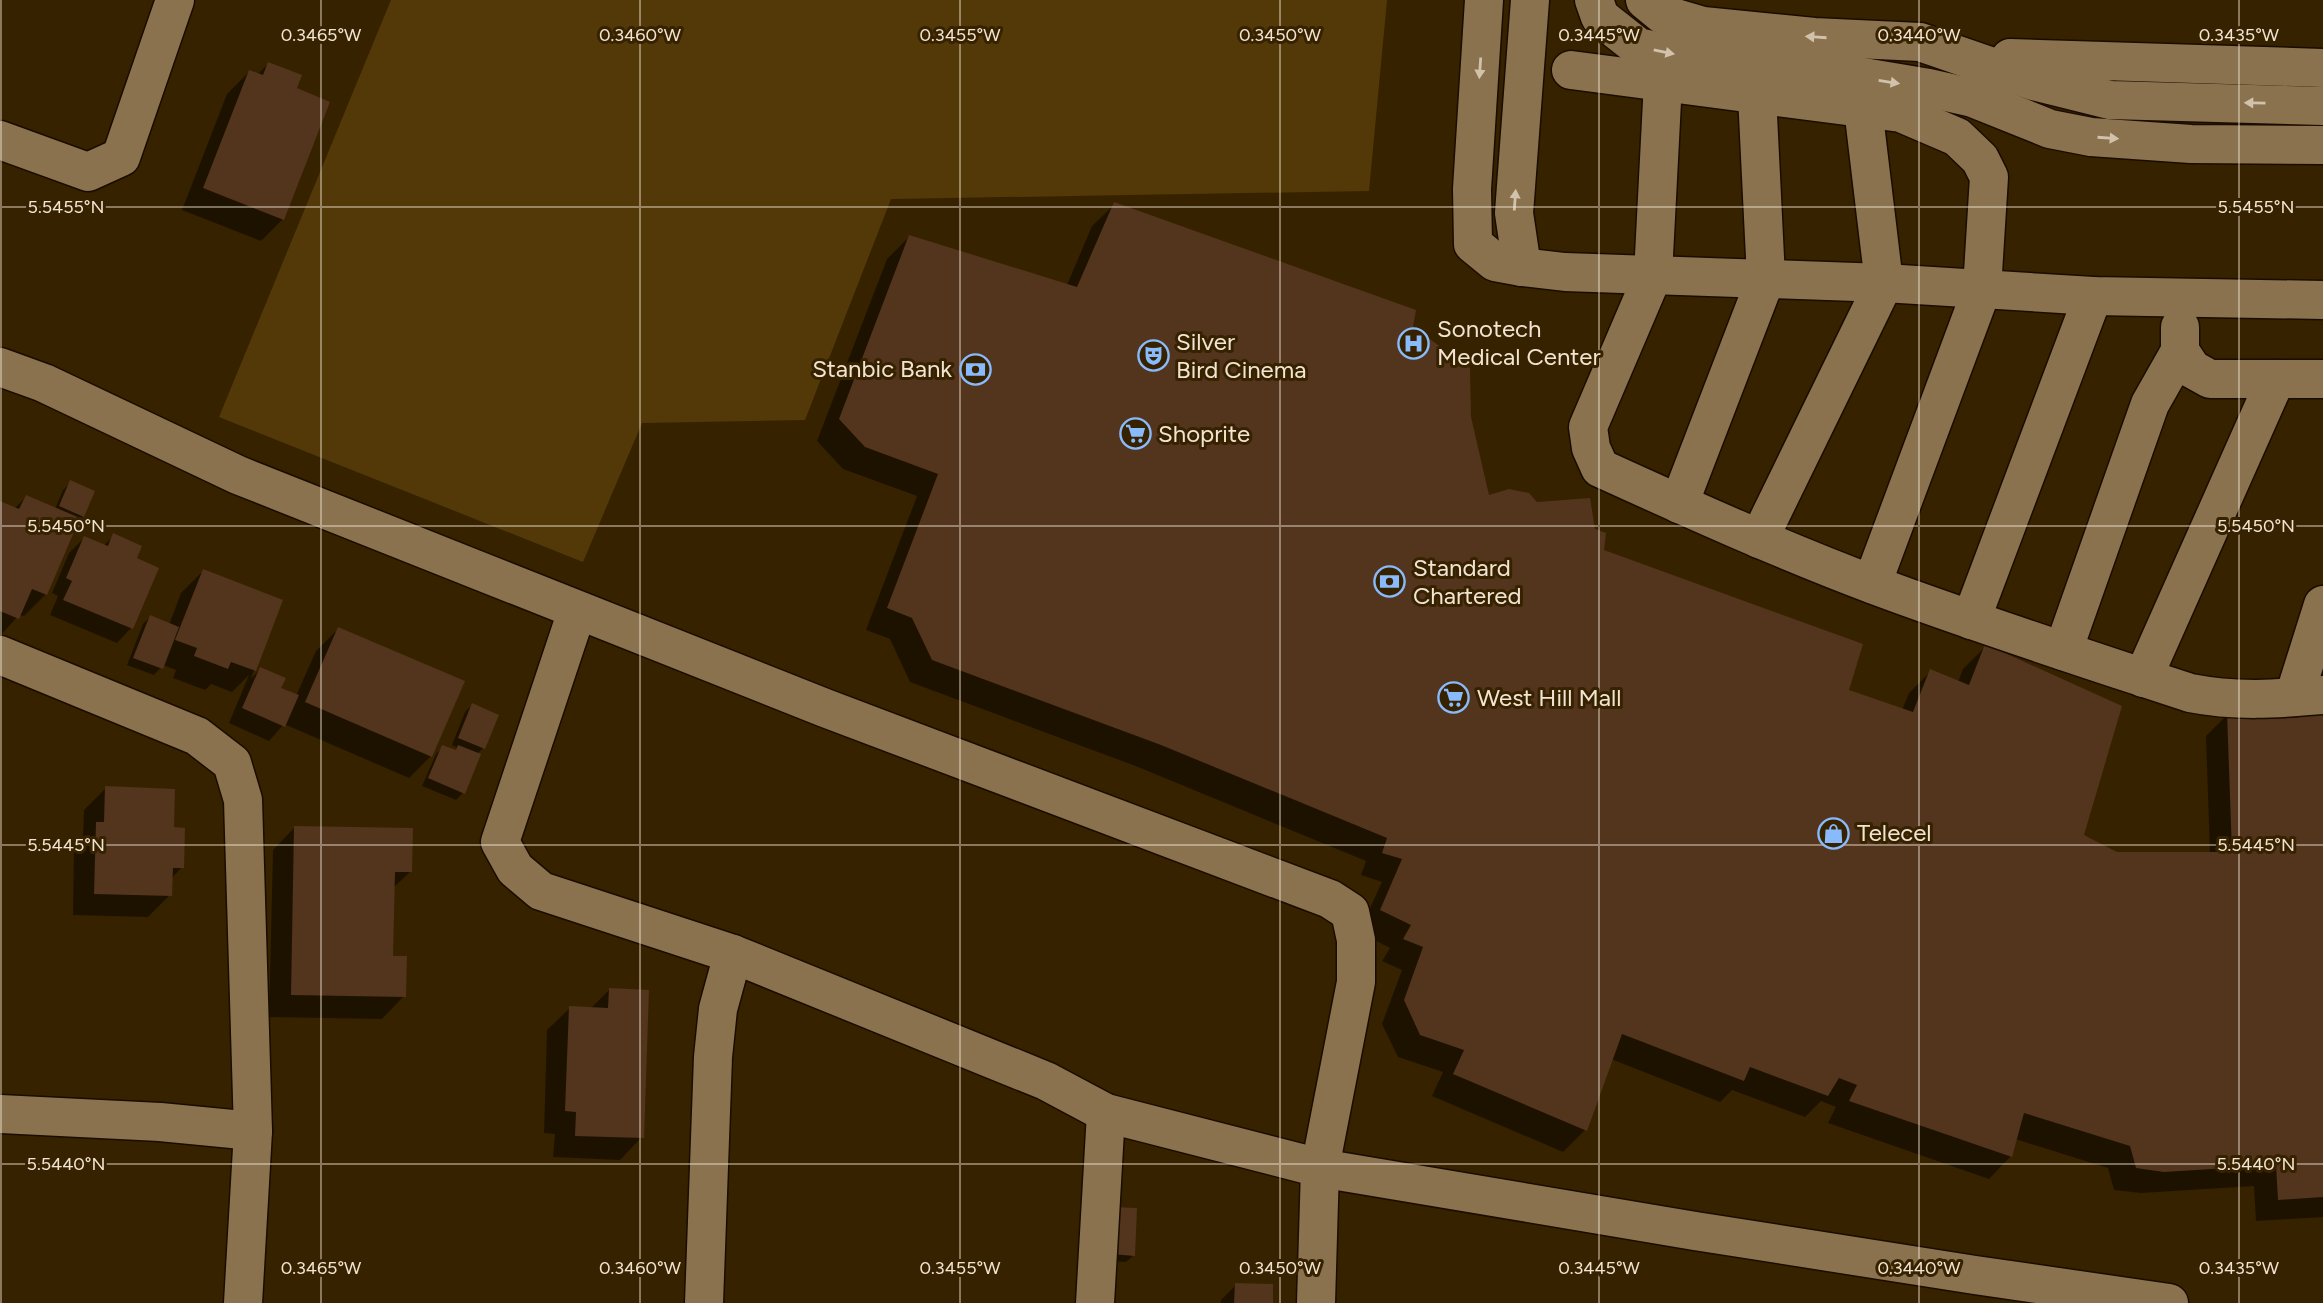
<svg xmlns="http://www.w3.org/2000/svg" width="2323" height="1303" viewBox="0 0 2323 1303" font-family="Figtree,sans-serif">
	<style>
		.green { fill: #543908 }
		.shadow { fill: #0007 }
		.building { fill: #53341d }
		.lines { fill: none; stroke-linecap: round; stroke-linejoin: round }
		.minor-casing { stroke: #1b0c00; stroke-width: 41 }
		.minor { stroke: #8a724f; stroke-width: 38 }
		.oneway { fill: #d3c2ab }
		.ticks { fill: none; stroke: #f2e4d2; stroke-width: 2; stroke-opacity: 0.45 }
		.labels { text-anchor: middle; stroke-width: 6; stroke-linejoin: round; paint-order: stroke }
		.poi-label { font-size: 24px; fill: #f2e4d2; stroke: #372200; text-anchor: start }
		.ticks-label { font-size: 18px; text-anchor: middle; fill: #f2e4d2; stroke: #372200; stroke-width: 6; stroke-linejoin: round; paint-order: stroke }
	</style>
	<rect width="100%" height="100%" fill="#372200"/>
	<polygon class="green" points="391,0 1387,0 1369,191 891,199 805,420 642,423 583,562 219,417"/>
	<g class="shadow">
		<polygon points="268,64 294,89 283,219 261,241 182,210 227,94 249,72 257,75"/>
		<polygon points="1115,204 1411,328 1470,417 1488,497 1536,504 1594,530 1603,551 1847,691 1902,710 1909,693 1931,671 1958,682 1963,669 1985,647 2082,836 2117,854 2210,854 2206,736 2228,714 2323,712 2323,1217 2256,1221 2254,1186 2141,1193 2114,1190 2108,1168 2015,1139 2011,1156 1989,1179 1828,1123 1836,1107 1821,1101 1805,1117 1732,1090 1720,1102 1611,1059 1585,1130 1563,1152 1432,1096 1443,1072 1398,1057 1382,1024 1402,970 1382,961 1390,948 1359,932 1382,882 1361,875 1366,861 1138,767 910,682 890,639 866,630 917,496 843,469 817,441 887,259 909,237 1067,285 1092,226"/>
		<polygon points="70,483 83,516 76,523 46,594 24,616 19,615 0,636 0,503 14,509 26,497 55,509 63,490"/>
		<polygon points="114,536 135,559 131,628 117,643 50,615 58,596 52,593 69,553 84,538 103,546"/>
		<polygon points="203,571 281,601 251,678 261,669 279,689 296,696 316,651 338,629 431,756 409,778 284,724 269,741 229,723 249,675 232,692 211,684 205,690 173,678 176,670 163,665 154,675 127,665 143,624 150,617 169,625 181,593"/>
		<polygon points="472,705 483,748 477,754 463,793 456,800 422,786 436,754 443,747 454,751 458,748 452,745 465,712"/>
		<polygon points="106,788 172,829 182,867 171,879 170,895 148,917 73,915 74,846 83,837 84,810"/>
		<polygon points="295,827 411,871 393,888 391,957 404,996 382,1019 269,1017 273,850"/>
		<polygon points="609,990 642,1137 620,1160 553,1157 555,1134 544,1133 547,1030 570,1008 590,1009"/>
		<polygon points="1135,1210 1134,1255 1126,1262 1104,1261"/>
		<polygon points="1236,1285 1271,1303 1221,1303 1221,1300"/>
	</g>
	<g class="building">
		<polygon points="268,62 302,75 297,88 330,102 284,220 203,188 249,70 263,75"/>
		<polygon points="1114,202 1416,310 1413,327 1470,368 1471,417 1489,495 1509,489 1529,493 1537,502 1590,498 1595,529 1606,533 1604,550 1863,644 1849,690 1913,712 1930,669 1969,685 1985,644 2122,706 2084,835 2117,852 2232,852 2227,712 2323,710 2323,1197 2278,1200 2276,1165 2164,1172 2136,1168 2130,1146 2024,1113 2012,1157 1849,1101 1857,1085 1839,1078 1828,1096 1750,1067 1744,1081 1622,1034 1587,1131 1453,1074 1464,1050 1420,1035 1404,1000 1423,947 1403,939 1411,925 1380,910 1402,859 1382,853 1387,838 1161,745 932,660 912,618 887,608 938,474 865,447 839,419 909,235 1077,287"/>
		<polygon points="70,480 95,491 84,517 59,506"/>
		<polygon points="26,495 80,518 47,595 32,589 19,619 0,611 0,501 19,509"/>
		<polygon points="113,533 142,546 137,558 159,568 133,629 63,600 72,581 66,578 84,536 108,546"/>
		<polygon points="203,569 283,600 256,671 231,662 228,669 194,656 197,648 175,640"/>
		<polygon points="150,615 179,627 163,669 133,658"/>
		<polygon points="338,627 465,681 432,757 305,702"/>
		<polygon points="260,667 286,678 281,688 299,695 285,727 242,708"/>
		<polygon points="472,703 499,715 485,749 458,738"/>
		<polygon points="442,745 456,750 458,745 481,754 465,794 428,778"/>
		<polygon points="105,786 175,789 174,827 185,828 184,868 173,868 172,896 94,894 96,822 104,822"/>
		<polygon points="294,826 413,828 412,872 395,872 393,956 407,956 406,997 291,995"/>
		<polygon points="609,988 649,990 644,1138 575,1136 576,1112 565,1111 569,1006 608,1008"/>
		<polygon points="1112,1207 1137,1208 1135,1256 1110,1254"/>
		<polygon points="1235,1283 1273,1284 1273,1303 1234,1303"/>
	</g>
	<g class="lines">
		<defs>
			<g id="minor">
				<polyline points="1484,0 1472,189 1473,244 1495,262 1522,267 1565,272 1884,283 2093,296 2323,300"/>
				<polyline points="1594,0 1600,17 1638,47 1711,62 1839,73 1929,88 1973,98 2050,129 2091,137 2191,144 2323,145"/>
				<polyline points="1645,0 1662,14 1703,26 1814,37 1920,42 2033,81 2110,100 2323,106"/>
				<polyline points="2010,58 2323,68"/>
				<polyline points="1571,70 1901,113 1957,137 1980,159 1989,177 1982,289 1872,584"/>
				<path d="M 1663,82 L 1653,275 L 1588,427 L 1591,448 L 1600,468 C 1690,509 1781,550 1874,585 C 1978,624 2084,658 2190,693 C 2236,702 2277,699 2323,695"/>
				<polyline points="0,140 88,172 121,157 175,0"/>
				<polyline points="1522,267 1514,213 1530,0"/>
				<polyline points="2180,327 2180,351 2192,369 2210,379 2323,379"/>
				<polyline points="0,367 44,383 238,475 825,708 1330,899 1350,912 1356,940 1356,982 1320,1168 1316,1303"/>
				<polyline points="1679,504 1766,278 1757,95"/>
				<polyline points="1759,539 1884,283 1863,108"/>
				<polyline points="577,611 500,842 515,869 541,891 733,954 1046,1081 1106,1113 1320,1168 1695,1231 1975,1275 2169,1303"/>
				<polyline points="1971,620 2093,296"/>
				<polyline points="2063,651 2150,404 2180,351"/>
				<polyline points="0,655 197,736 232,763 243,800 253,1131 243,1303"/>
				<polyline points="2143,678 2276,379"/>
				<polyline points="2294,697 2323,605"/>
				<polyline points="0,1114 160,1122 253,1131"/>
				<polyline points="704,1303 713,1057 718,1009 733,954"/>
				<polyline points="1095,1303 1106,1113"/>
			</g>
		</defs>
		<use href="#minor" class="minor-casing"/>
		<use href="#minor" class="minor"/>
	</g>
	<defs><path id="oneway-solid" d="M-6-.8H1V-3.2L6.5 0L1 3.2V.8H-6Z" transform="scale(1.75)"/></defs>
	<g class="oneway">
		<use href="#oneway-solid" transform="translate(1816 37) rotate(-176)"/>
		<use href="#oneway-solid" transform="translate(1664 52) rotate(12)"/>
		<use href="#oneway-solid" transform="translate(1480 68) rotate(94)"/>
		<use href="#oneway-solid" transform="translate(1889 82) rotate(9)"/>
		<use href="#oneway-solid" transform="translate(2255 103) rotate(-179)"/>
		<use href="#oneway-solid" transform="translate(2108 138) rotate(4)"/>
		<use href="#oneway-solid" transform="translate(1515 200) rotate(-86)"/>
	</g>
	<path class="ticks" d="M 1,0 L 1,1303M 321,0 L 321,1303M 640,0 L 640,1303M 960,0 L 960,1303M 1280,0 L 1280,1303M 1599,0 L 1599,1303M 1919,0 L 1919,1303M 2239,0 L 2239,1303M 0,207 L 2323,207M 0,526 L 2323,526M 0,845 L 2323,845M 0,1164 L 2323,1164"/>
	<defs>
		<symbol id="hospital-ring" viewBox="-11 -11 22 22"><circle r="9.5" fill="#372200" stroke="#89bafc" stroke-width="1.5"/><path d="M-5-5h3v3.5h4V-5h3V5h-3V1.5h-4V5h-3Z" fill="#89bafc"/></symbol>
		<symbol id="theatre-ring" viewBox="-11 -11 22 22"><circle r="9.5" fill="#372200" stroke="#89bafc" stroke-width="1.5"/><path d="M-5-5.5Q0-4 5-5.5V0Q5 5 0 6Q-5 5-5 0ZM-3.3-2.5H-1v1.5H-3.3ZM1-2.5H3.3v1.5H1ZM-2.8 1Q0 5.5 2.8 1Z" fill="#89bafc"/></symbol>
		<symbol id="bank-ring" viewBox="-11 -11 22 22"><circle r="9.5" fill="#372200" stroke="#89bafc" stroke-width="1.5"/><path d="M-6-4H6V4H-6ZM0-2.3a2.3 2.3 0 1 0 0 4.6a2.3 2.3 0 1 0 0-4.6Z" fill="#89bafc"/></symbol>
		<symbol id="supermarket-ring" viewBox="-11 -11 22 22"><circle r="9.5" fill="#372200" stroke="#89bafc" stroke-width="1.5"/><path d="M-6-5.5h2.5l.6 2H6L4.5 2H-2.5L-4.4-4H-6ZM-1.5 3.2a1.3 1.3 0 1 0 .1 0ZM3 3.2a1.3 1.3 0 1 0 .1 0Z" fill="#89bafc"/></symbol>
		<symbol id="shop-ring" viewBox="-11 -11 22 22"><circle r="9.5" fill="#372200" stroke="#89bafc" stroke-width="1.5"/><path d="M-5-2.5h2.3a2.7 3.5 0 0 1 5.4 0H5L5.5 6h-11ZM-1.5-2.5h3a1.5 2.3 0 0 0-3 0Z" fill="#89bafc"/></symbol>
	</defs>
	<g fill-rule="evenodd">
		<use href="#hospital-ring" x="1396" y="326" width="35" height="35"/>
		<use href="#theatre-ring" x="1136" y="338" width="35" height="35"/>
		<use href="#bank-ring" x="958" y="352" width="35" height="35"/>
		<use href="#supermarket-ring" x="1118" y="416" width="35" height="35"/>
		<use href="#bank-ring" x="1372" y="564" width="35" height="35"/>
		<use href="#supermarket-ring" x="1436" y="680" width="35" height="35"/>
		<use href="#shop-ring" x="1816" y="816" width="35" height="35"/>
	</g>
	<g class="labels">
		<g class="poi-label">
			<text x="1437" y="337">Sonotech<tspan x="1437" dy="28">Medical Center</tspan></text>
			<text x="1176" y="350">Silver<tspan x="1176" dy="28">Bird Cinema</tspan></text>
			<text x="952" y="377" text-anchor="end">Stanbic Bank</text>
			<text x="1158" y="442">Shoprite</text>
			<text x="1413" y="576">Standard<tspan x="1413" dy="28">Chartered</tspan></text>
			<text x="1477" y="706">West Hill Mall</text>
			<text x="1857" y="841">Telecel</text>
		</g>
	</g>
	<g class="ticks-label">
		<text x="321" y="41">0.3465°W</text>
		<text x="640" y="41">0.3460°W</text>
		<text x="960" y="41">0.3455°W</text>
		<text x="1280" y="41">0.3450°W</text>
		<text x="1599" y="41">0.3445°W</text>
		<text x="1919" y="41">0.3440°W</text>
		<text x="2239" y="41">0.3435°W</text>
		<text x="66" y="213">5.5455°N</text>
		<text x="2256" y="213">5.5455°N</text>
		<text x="66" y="532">5.5450°N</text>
		<text x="2256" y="532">5.5450°N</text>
		<text x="66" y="851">5.5445°N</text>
		<text x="2256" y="851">5.5445°N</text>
		<text x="66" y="1170">5.5440°N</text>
		<text x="2256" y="1170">5.5440°N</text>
		<text x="321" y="1274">0.3465°W</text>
		<text x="640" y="1274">0.3460°W</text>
		<text x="960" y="1274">0.3455°W</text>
		<text x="1280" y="1274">0.3450°W</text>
		<text x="1599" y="1274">0.3445°W</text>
		<text x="1919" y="1274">0.3440°W</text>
		<text x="2239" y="1274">0.3435°W</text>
	</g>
</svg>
